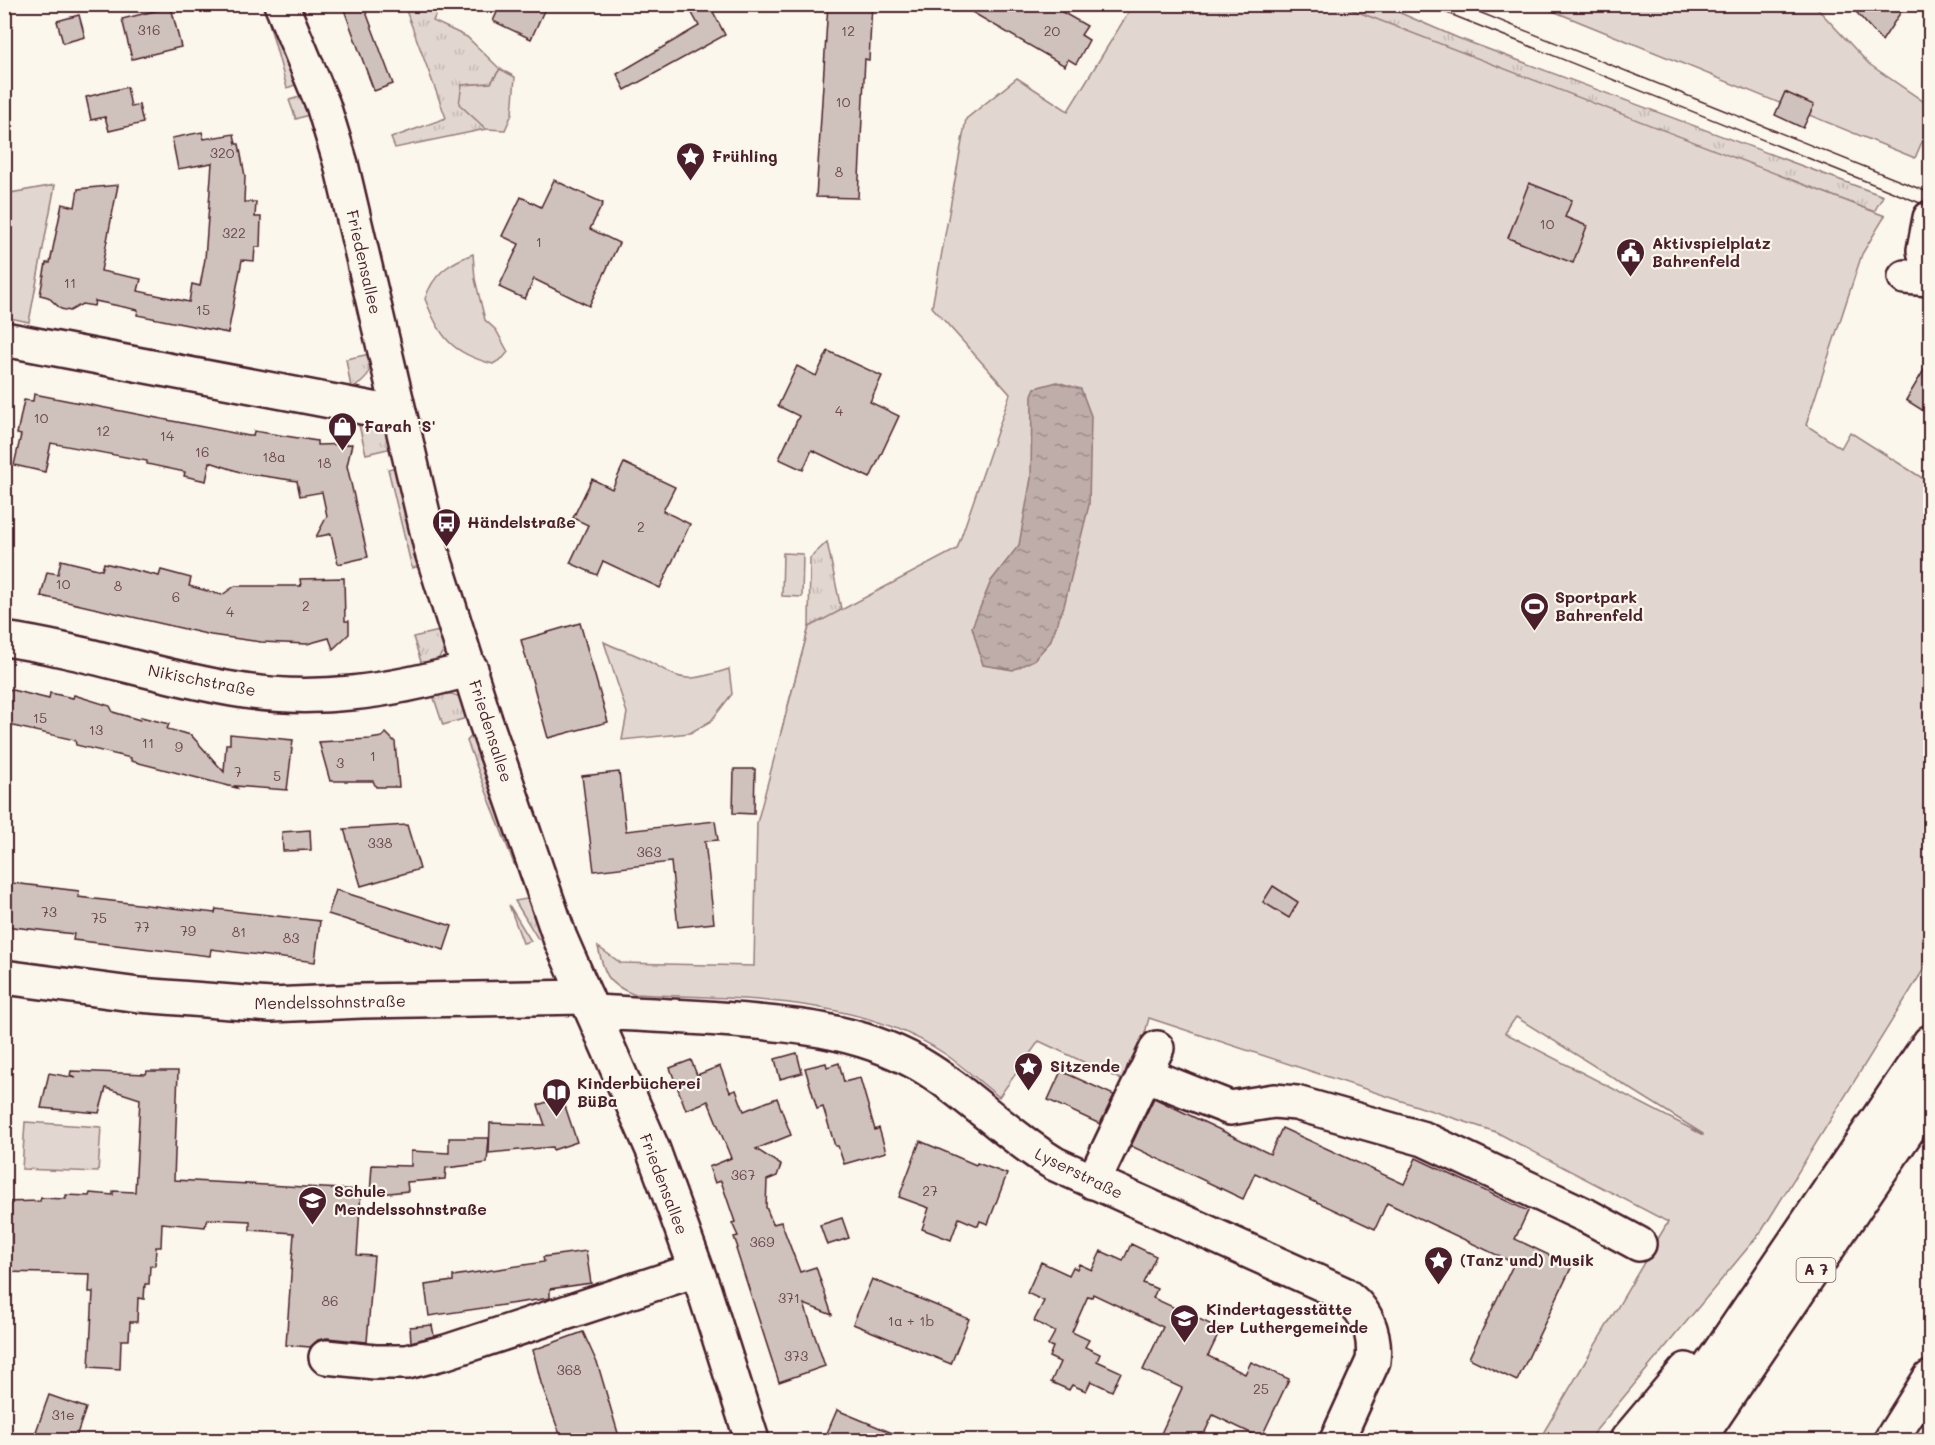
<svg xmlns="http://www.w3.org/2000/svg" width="1935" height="1445" viewBox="0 0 1935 1445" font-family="Mali,sans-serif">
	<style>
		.grass { fill: url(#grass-tufts); stroke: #967b7e; stroke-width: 1.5 }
		.green { fill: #e2d7d0; stroke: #967b7e; stroke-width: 1.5; fill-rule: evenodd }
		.water { fill: url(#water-ripples); stroke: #907477; stroke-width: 1.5 }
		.building { fill: #cfc2bc; stroke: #4a1f2b; stroke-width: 1.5 }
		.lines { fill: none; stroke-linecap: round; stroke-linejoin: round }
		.minor-casing { stroke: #4a1f2b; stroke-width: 38 }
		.major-casing { stroke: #4a1f2b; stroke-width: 38 }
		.highway-casing { stroke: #4a1f2b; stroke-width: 38 }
		.minor { stroke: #fbf7ec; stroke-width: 33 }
		.major { stroke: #fbf7ec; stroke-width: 33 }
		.highway { stroke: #fbf7ec; stroke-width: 33 }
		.tram { stroke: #4a1f2b; stroke-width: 1.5 }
		.labels { text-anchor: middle; stroke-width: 4.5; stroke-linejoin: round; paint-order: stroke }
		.number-label { font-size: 14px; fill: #6b484f }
		.shield { fill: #fbf7ec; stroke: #7f6065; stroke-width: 1.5 }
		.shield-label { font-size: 15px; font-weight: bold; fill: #4a1f2b }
		.poi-label { font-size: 16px; font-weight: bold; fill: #4a1f2b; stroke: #fbf7ec; text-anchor: start }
		.street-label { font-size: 16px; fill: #4a1f2b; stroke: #fbf7ec }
	</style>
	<defs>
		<pattern id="grass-tufts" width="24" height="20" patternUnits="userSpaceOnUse" patternTransform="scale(1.5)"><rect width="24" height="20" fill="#e2d7d0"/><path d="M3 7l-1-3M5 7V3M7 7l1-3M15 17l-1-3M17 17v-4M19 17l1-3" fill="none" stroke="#c3b8b3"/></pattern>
		<pattern id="water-ripples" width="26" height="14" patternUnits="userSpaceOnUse" patternTransform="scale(1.5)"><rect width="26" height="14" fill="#bfadaa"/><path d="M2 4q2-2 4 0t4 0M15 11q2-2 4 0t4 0" fill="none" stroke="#9d8c8b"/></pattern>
	</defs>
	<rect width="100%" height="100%" fill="#fbf7ec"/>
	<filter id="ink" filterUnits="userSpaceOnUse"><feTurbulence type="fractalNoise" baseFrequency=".0167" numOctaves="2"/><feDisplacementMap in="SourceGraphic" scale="12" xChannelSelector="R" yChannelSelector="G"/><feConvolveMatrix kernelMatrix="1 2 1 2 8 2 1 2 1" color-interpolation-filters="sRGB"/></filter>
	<g filter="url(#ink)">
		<g class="grass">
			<polygon points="264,5 269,5 303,82 287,88"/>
			<polygon points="404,5 440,5 433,21 467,37 500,69 491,83 462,85 460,104 486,129 395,148 391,138 446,118"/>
			<polygon points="1212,5 1382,5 1458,38 1883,196 1858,240"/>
			<polygon points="307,95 315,113 296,119 289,100"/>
			<path d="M 370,354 C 372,370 368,382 351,388 L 346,359 Z"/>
			<path d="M 357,417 C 379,425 385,425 392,448 L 366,454 Z"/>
			<polygon points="397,467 421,566 412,568 388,469"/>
			<polygon points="827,542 844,623 781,732 809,627 810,558"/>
			<path d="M 444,630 C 449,648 439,662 424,671 L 413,637 Z"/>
			<path d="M 432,692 C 456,693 463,694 473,716 L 443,725 Z"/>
			<polygon points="477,730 526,872 514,864 467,741"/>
			<polygon points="532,898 543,938 538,939 515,901"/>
			<polygon points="509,905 531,941 523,943"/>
		</g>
		<g class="green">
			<path d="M 1133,5 L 1340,5 L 1885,216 L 1862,254 L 1806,425 L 1841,448 L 1850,432 L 1930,483 L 1930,959 L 1761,1232 L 1588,1440 L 1539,1440 L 1668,1222 L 1496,1132 L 1149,1018 L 1141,1048 L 1126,1082 L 1039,1041 L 999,1097 C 981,1083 964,1067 945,1054 C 858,995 734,999 633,994 C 607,984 604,973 598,947 L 621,963 L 754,966 L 757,823 L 809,627 L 957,549 L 1010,394 L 932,307 L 966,119 L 1017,78 L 1068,111 ZM 1516,1017 L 1703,1134 L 1703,1135 L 1505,1033 Z"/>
			<polygon points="1538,5 1814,5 1869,64 1930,106 1930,123 1915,158"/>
			<polygon points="500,69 515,77 512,114 505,130 486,129 459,104 462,85 491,83"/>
			<polygon points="55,185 29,322 5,317 5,194"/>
			<path d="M 473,254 L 475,279 L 485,320 L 496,330 L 508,352 L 503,358 L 493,364 C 451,353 441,338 425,299 C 433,274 449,263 473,254 Z"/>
			<polygon points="783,553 803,554 802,597 782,596"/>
			<path d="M 604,642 C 615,648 627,651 638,656 C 683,678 677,686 729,669 L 732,694 L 711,721 L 690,733 L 622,740 L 627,713 Z"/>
			<polygon points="25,1122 101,1127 98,1172 22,1169"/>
		</g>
		<polygon class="water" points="1057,382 1081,389 1091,416 1089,505 1064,606 1050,642 1034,660 1013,670 983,665 972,627 991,581 1019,545 1031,478 1032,395 1035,388"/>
		<g class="building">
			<polygon points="342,4 363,4 393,84 374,91"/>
			<polygon points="501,4 547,4 531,39 493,21"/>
			<polygon points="687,4 709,4 725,35 625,90 617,74 699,26"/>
			<polygon points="828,4 872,4 869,60 865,59 858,198 816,197"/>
			<polygon points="958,4 1048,4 1087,26 1081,35 1089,40 1076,64 1068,59 1065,66"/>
			<polygon points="1849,4 1906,4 1882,41"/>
			<polygon points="171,7 181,47 132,59 122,19"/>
			<polygon points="79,15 85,37 63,43 57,21"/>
			<polygon points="127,87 131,107 139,105 143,123 109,131 105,117 91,120 86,97"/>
			<polygon points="1785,92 1814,105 1803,128 1775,115"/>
			<polygon points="202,132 204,139 234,134 236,144 239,144 245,176 244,202 256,202 255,217 261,217 260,247 255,247 254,261 242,260 228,333 137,315 138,310 95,301 94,306 82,304 70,311 61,309 48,297 40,295 46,263 50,263 62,204 75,207 78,189 118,185 101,271 141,279 138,291 189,302 192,284 200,286 205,259 212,163 178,169 172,138"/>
			<polygon points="554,180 603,203 590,229 619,243 589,306 534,279 525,299 499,287 519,244 502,236 521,197 541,207"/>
			<polygon points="1529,183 1572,200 1565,217 1587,226 1573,263 1508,238"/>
			<polygon points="828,351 882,376 870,402 899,416 870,478 812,450 803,470 779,459 799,416 778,406 797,366 816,376"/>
			<polygon points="1930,360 1930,415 1906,400"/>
			<polygon points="34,394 249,436 253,436 254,431 317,441 317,445 352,444 347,466 368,557 338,564 331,534 316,537 327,516 322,492 300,496 297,481 243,473 210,462 206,481 184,476 185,472 147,464 147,461 51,443 45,472 14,465 21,435 17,434 24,400 33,401"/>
			<polygon points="624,463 675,487 663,511 690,524 660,588 603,561 597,575 570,563 588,525 573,518 592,479 612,489"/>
			<polygon points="61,560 102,570 104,563 159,576 161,570 191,578 189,586 222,595 235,586 301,586 300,579 344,578 345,621 349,621 349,634 333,649 329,638 307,644 261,642 211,635 41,596 47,572 58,574"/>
			<polygon points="580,623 608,722 548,738 521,640"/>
			<polygon points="4,688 49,699 50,693 73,698 74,695 110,706 113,712 140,720 141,717 169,724 167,729 191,735 224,772 226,744 230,744 230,734 293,740 287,790 235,786 237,788 131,761 131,758 76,745 75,740 4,724"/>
			<polygon points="386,733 395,742 399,787 376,787 373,781 330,781 319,742 370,739 382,737"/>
			<polygon points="734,769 755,769 754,814 733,813"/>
			<polygon points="619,772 626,831 715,821 718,840 705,841 714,923 678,927 671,862 594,871 582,776"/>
			<polygon points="407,825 420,869 361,886 344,829"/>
			<polygon points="310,830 311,850 283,851 282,832"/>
			<polygon points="4,882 79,891 78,897 215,913 216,909 320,921 315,962 211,949 210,956 73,940 74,934 4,926"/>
			<polygon points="1273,886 1298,902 1289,918 1263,902"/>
			<polygon points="336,890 452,926 444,950 328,914"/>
			<polygon points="797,1053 802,1073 780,1079 775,1059"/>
			<polygon points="691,1060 697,1075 720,1066 730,1092 736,1090 744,1111 777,1098 791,1135 756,1149 781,1165 777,1176 767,1180 766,1207 773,1224 781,1222 800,1272 816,1267 832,1315 804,1304 825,1366 779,1382 736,1249 738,1248 734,1237 738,1236 732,1223 735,1222 721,1181 715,1183 709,1167 731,1158 708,1101 686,1110 670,1068"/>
			<polygon points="826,1063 827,1067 839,1063 844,1082 860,1078 875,1130 879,1128 886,1152 844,1164 838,1146 835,1146 823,1107 817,1109 805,1068"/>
			<polygon points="71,1071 146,1074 147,1071 178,1071 174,1180 361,1190 357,1255 374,1256 367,1342 327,1338 318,1340 310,1347 286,1345 294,1233 250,1230 250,1221 207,1219 205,1227 162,1223 161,1247 156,1247 155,1266 150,1266 149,1284 145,1284 144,1299 138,1298 137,1322 130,1322 129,1340 121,1340 120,1369 89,1367 93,1292 89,1292 90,1274 4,1272 4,1202 40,1201 41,1198 66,1199 66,1195 89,1196 90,1193 113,1195 113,1191 135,1192 140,1099 106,1088 99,1113 41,1108 49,1073 76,1078 70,1076"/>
			<polygon points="1061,1071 1114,1095 1100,1124 1048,1100"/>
			<polygon points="562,1097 577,1142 553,1150 552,1147 489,1153 490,1123 545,1125 538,1105"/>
			<polygon points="1154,1098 1270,1154 1282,1128 1404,1184 1416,1158 1528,1211 1515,1239 1572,1266 1517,1381 1469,1358 1514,1263 1387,1203 1375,1229 1255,1173 1243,1199 1131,1146"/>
			<polygon points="449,1138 489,1138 487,1163 446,1168 445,1179 407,1182 408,1191 370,1195 372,1165 411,1166 411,1151 449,1153"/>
			<polygon points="920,1141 976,1165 977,1163 1007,1174 988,1224 980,1221 978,1226 959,1218 951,1240 922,1229 929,1208 899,1197"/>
			<polygon points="842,1218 849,1238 827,1245 820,1225"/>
			<polygon points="1131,1244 1156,1256 1143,1283 1157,1289 1153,1298 1221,1329 1208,1356 1245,1374 1251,1362 1289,1379 1261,1438 1213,1415 1201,1440 1158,1440 1182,1388 1143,1370 1163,1327 1093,1294 1092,1297 1088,1296 1072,1332 1089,1340 1085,1347 1100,1354 1097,1361 1121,1372 1112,1391 1091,1381 1086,1391 1072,1385 1069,1390 1051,1382 1060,1362 1049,1357 1053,1347 1048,1345 1055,1332 1034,1321 1044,1301 1027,1293 1041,1262 1069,1275 1073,1267 1077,1269 1079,1264 1092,1270 1101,1251 1123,1261"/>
			<polygon points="586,1251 591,1283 550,1289 550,1298 429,1316 425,1285 453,1281 453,1276 544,1262 543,1257"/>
			<polygon points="872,1279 969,1319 951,1364 853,1324"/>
			<polygon points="432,1325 434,1336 411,1342 410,1327"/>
			<polygon points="583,1332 598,1365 620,1440 562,1440 541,1383 533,1350"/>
			<polygon points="49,1395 86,1408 75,1440 33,1440"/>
			<polygon points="837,1410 909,1440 824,1440"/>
		</g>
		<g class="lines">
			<defs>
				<g id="minor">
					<polyline points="281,4 323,105 341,164 432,552 485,720 560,938 653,1150 704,1290 752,1440"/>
					<polyline points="1905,277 1930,279"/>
					<polyline points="4,339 399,414"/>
					<path d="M 4,639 C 82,650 155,676 232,689 C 314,704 392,691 471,669"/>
					<polyline points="4,977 139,995 271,1005 362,1001 586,997"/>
					<path d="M 593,1012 C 635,1014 678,1016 720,1019 C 789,1024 857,1029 919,1064 C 967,1092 1006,1135 1055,1164 L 1342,1293 C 1366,1308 1376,1333 1373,1361 L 1337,1440"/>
					<polyline points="1144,1074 1230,1108 1274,1101 1296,1103 1424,1139 1589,1217 1639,1244"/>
					<polyline points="1093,1182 1157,1048"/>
					<polyline points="326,1357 375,1362 407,1362 446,1352 696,1270"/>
				</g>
				<g id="major">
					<polyline points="1930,218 1924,250 1930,280"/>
					<polyline points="1891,1440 1930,1378"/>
				</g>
				<g id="highway">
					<polyline points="1627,1440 1686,1370"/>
					<polyline points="1660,1440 1930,1042"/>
					<polyline points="1698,1440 1930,1097"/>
				</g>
			</defs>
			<use href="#minor" class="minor-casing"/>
			<use href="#major" class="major-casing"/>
			<use href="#highway" class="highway-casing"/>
			<use href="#minor" class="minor"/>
			<use href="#major" class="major"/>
			<use href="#highway" class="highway"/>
			<g class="tram">
				<polyline points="1425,4 1930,207"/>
				<polyline points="1459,4 1930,193"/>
			</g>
		</g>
	</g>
	<defs>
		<symbol id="sight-pin" viewBox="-11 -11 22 30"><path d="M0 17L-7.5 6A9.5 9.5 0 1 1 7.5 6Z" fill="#4a1f2b" stroke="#fbf7ec"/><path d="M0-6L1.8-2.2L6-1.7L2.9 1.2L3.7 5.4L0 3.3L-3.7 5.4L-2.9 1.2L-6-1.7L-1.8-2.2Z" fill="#fff"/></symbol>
		<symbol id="civic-pin" viewBox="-11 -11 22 30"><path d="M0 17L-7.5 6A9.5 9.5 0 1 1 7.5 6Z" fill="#4a1f2b" stroke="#fbf7ec"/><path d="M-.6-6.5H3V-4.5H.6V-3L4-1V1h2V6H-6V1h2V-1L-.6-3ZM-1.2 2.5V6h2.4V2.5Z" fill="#fff"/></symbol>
		<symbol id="shop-pin" viewBox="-11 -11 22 30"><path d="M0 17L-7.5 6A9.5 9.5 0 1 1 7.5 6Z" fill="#4a1f2b" stroke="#fbf7ec"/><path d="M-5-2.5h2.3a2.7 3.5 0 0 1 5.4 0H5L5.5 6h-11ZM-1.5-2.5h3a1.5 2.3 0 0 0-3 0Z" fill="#fff"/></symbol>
		<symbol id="bus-pin" viewBox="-11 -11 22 30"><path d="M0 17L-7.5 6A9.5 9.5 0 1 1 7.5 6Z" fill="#4a1f2b" stroke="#fbf7ec"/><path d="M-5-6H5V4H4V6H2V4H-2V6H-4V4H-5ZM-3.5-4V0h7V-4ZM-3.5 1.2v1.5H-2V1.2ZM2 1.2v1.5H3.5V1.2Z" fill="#fff"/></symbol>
		<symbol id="stadium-pin" viewBox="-11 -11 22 30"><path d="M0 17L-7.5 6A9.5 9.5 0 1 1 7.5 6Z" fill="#4a1f2b" stroke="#fbf7ec"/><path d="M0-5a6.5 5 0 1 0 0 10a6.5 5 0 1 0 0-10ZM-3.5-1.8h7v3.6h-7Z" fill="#fff"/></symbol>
		<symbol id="library-pin" viewBox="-11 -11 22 30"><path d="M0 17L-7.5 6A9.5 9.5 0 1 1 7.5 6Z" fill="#4a1f2b" stroke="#fbf7ec"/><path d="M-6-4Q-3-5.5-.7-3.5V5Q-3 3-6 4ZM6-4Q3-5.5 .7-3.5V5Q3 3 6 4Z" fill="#fff"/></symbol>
		<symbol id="school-pin" viewBox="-11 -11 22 30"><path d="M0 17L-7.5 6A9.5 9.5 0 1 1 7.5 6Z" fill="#4a1f2b" stroke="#fbf7ec"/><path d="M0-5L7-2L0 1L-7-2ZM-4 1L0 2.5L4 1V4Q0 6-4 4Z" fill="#fff"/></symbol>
	</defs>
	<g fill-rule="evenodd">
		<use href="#sight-pin" x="674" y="140" width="33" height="45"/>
		<use href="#civic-pin" x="1614" y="236" width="33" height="45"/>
		<use href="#shop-pin" x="326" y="410" width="33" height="45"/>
		<use href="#bus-pin" x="430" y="506" width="33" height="45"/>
		<use href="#stadium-pin" x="1518" y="590" width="33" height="45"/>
		<use href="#sight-pin" x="1012" y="1050" width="33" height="45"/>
		<use href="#library-pin" x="540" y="1076" width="33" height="45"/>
		<use href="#school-pin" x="296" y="1184" width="33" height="45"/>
		<use href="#sight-pin" x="1422" y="1244" width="33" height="45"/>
		<use href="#school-pin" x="1168" y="1302" width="33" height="45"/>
	</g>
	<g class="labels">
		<g class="number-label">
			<text x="149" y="35">316</text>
			<text x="848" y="36">12</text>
			<text x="1052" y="36">20</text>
			<text x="843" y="107">10</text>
			<text x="222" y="158">320</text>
			<text x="839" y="177">8</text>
			<text x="1547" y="229">10</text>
			<text x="234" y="238">322</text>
			<text x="539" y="247">1</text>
			<text x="70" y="288">11</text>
			<text x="203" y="315">15</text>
			<text x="839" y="416">4</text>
			<text x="41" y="423">10</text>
			<text x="103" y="436">12</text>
			<text x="167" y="441">14</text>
			<text x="202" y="457">16</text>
			<text x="274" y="462">18a</text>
			<text x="324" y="468">18</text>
			<text x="641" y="532">2</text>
			<text x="63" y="589">10</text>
			<text x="118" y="591">8</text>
			<text x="176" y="602">6</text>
			<text x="306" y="611">2</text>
			<text x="230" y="617">4</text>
			<text x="40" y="723">15</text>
			<text x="96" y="735">13</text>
			<text x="148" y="748">11</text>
			<text x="179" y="752">9</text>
			<text x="373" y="761">1</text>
			<text x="340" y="768">3</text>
			<text x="238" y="777">7</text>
			<text x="277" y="781">5</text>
			<text x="380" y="848">338</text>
			<text x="649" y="857">363</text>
			<text x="49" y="917">73</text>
			<text x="99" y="923">75</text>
			<text x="142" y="932">77</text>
			<text x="188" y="936">79</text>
			<text x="239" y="937">81</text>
			<text x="291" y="943">83</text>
			<text x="743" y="1180">367</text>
			<text x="930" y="1196">27</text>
			<text x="762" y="1247">369</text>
			<text x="789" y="1303">371</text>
			<text x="330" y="1306">86</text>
			<text x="911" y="1326">1a + 1b</text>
			<text x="796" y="1361">373</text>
			<text x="569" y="1375">368</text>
			<text x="1261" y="1394">25</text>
			<text x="63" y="1420">31e</text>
		</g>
		<rect class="shield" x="1796.5" y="1258" width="39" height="24" rx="4.5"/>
		<g class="shield-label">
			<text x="1816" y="1275">A 7</text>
		</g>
		<g class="poi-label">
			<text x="712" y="162">Frühling</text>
			<text x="1652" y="249">Aktivspielplatz<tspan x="1652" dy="18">Bahrenfeld</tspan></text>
			<text x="364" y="432">Farah 'S'</text>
			<text x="467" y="528">Händelstraße</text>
			<text x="1555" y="603">Sportpark<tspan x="1555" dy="18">Bahrenfeld</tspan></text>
			<text x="1050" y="1072">Sitzende</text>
			<text x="577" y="1089">Kinderbücherei<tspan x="577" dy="18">BüBa</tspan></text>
			<text x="334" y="1197">Schule<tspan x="334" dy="18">Mendelssohnstraße</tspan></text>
			<text x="1460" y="1266">(Tanz und) Musik</text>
			<text x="1206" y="1315">Kindertagesstätte<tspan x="1206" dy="18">der Luthergemeinde</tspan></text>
		</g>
		<g class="street-label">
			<text transform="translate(364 262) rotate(77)" y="6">Friedensallee</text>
			<text transform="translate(202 680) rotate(11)" y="6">Nikischstraße</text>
			<text transform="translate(491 731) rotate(72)" y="6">Friedensallee</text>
			<text transform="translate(330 1002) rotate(-1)" y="6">Mendelssohnstraße</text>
			<text transform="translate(1079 1173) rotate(26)" y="6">Lyserstraße</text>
			<text transform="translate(664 1184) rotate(69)" y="6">Friedensallee</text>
		</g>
	</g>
	<rect width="1935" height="1445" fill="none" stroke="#fbf7ec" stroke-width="24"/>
	<rect x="12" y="12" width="1911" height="1421" fill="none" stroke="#4a1f2b" stroke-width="2" filter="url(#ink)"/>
</svg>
